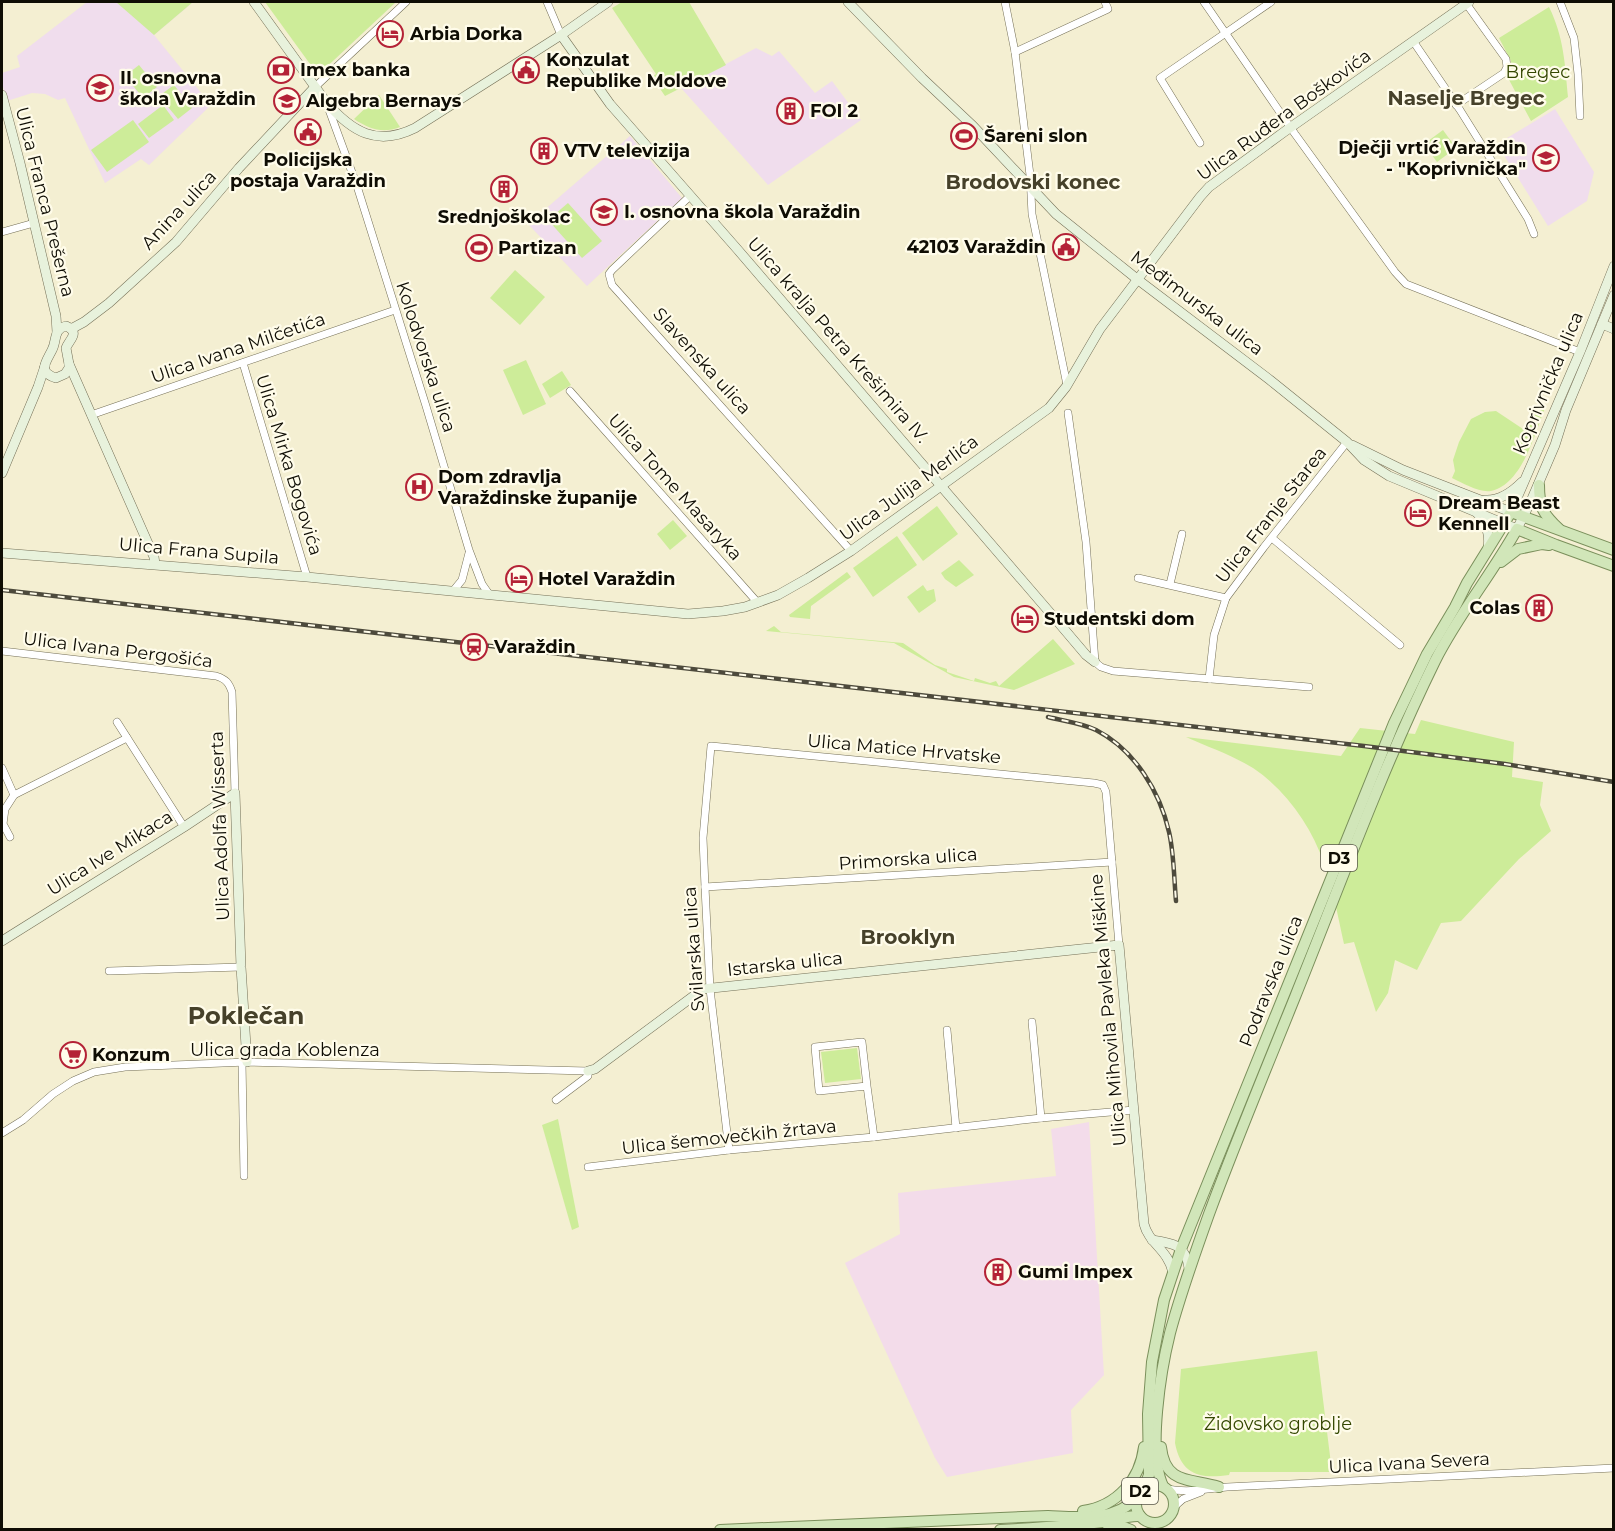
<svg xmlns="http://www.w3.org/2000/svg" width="1615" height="1531" viewBox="0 0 1615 1531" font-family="Montserrat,sans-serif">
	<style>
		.commercial { fill: #f3dcea }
		.education { fill: #f0dded }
		.green { fill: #cdec99 }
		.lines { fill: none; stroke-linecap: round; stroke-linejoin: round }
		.street-casing { stroke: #757057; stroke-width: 8 }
		.secondary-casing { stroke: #757057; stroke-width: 10 }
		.primary-casing { stroke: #7a8f5b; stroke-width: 12 }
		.street { stroke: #fff; stroke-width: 7 }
		.secondary { stroke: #e8f2dc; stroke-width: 9 }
		.primary { stroke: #d1e6b9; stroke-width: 10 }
		.rail-casing { stroke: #4d4a3c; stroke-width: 4.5 }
		.rail { stroke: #fffcea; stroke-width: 2; stroke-dasharray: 7; stroke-linecap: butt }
		.labels { text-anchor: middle; stroke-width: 4.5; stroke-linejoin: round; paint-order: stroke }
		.shield { fill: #fffcea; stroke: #575549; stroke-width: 1.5 }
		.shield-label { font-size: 16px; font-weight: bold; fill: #0f0d04 }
		.poi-label { font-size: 18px; font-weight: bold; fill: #0f0d04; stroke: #fffcea; text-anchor: start }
		.park-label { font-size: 18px; fill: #344700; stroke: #fffcea }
		.street-label { font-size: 18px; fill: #0f0d04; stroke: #fffcea }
		.neighbourhood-label { font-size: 20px; font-weight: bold; fill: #46412a; stroke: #fffcea }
		.district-label { font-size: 24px; font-weight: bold; fill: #46412a; stroke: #fffcea }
	</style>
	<rect width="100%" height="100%" fill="#f4efd2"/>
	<polygon class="commercial" points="1089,1122 1104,1375 1071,1410 1073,1453 947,1477 935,1458 845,1263 900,1234 898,1193 1056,1176 1051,1129"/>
	<g class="education">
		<polygon points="87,2 193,2 154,35 211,105 149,165 141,159 105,183 65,98 58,100 45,94 32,93 7,101 2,83 2,73 20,67 17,56"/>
		<polygon points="756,48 772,56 779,51 815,93 832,81 861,120 768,185 681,88"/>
		<polygon points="1555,109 1594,172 1587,201 1548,226 1497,144"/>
		<polygon points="630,136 682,198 587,286 528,224"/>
	</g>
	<g class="green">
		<polygon points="116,2 193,2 154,35"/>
		<polygon points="265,2 396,2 318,75"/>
		<polygon points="622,2 689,2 726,65 665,96 652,77 656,74 612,8"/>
		<path d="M 1549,7 C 1564,37 1565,65 1568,97 L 1531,121 L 1507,76 L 1511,61 L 1499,38 Z"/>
		<polygon points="139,65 157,87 143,98 125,76"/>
		<polygon points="174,85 192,108 178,119 159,96"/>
		<path d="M 379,95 L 400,127 C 383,134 369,129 354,119 Z"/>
		<polygon points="163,105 174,120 149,138 138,124"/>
		<polygon points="133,120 149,142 107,172 91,150"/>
		<polygon points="1443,130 1456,148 1437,162 1424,144"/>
		<polygon points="568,203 602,241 582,258 548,220"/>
		<polygon points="515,270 545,297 520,325 490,298"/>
		<polygon points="526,360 546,404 523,415 503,370"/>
		<polygon points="562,371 571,385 550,398 542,384"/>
		<path d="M 1534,406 L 1545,408 C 1535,433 1522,485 1491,491 C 1479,493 1463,483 1452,478 L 1455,471 L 1453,460 L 1459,442 L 1471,419 L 1485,412 L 1496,411 L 1523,429 L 1529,425 Z"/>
		<polygon points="937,506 958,534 923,561 902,533"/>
		<polygon points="673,520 687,536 670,550 657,534"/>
		<polygon points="897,536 917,565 873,597 853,568"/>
		<polygon points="959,560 974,575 956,587 945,579 941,573"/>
		<polygon points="847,572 851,577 811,606 810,619 790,617 789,615"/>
		<polygon points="923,585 927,591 934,589 936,601 919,613 907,597"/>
		<polygon points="774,626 781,632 903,643 935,665 947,669 947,672 974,681 975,678 990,683 996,681 999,686 1053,639 1075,664 1014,690 954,677 894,643 766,631"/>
		<path d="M 1421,720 L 1514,742 L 1512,777 L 1543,782 L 1540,805 L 1551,831 L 1519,859 L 1461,921 L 1441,923 L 1417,970 L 1395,960 L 1388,993 L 1376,1012 L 1354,942 L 1344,944 C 1338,917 1333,889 1324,863 C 1311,826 1286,790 1253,768 C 1232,755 1208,747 1186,737 L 1341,756 L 1360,728 L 1415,734 Z"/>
		<polygon points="857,1048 861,1079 825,1083 821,1052"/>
		<polygon points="558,1119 579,1227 572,1230 542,1125"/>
		<path d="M 1317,1351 L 1332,1472 L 1230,1472 L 1229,1475 C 1200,1479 1181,1475 1175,1443 L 1181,1369 Z"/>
	</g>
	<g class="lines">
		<defs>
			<g id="street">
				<polyline points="547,2 561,35"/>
				<polyline points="1005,2 1015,52 1030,175 1032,214 1067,385"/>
				<polyline points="1204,2 1295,134 1395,272 1406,284 1580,352"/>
				<polyline points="1560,2 1574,38 1578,74 1580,116"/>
				<polyline points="1413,41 1460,110 1528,219 1534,234"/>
				<polyline points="1015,52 1108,9 1105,2"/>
				<polyline points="315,87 406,2"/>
				<polyline points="1456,105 1504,73 1507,67 1506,59 1465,2"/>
				<polyline points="328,107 357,186 426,406 469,550 482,584 489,594"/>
				<polyline points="1200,143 1160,78 1271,2"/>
				<polyline points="690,196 612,270 609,274 612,285 851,551"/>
				<polyline points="2,232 34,223"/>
				<polyline points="243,363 307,577"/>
				<polyline points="570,391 758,603"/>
				<polyline points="1068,413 1086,542 1095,662 1101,667 1113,671 1309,687"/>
				<polyline points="91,415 395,310"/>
				<polyline points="1272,538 1400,645"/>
				<polyline points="1138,578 1226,598"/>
				<polyline points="1170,584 1182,534"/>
				<polyline points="453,591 462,580 469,553"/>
				<path d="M 2,651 L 216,676 C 226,679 229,683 232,692 L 235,793"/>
				<polyline points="1209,679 1214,635 1226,598 1264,547 1347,442"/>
				<polyline points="117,722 184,827"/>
				<polyline points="2,768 14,795"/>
				<polyline points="10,837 3,824 5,809 14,795 127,738"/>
				<polyline points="705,887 1112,862"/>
				<polyline points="109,971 241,967"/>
				<polyline points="1032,1022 1041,1118"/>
				<polyline points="947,1030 956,1128"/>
				<polyline points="242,1062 244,1176"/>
				<polyline points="867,1086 862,1042 815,1047 819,1091 867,1086 874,1137"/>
				<polyline points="2,1133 23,1120 53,1094 73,1081 94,1072 125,1067 247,1062 588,1071 588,1076 556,1100"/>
				<polyline points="729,1150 710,989 705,887 703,838 711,746 1094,783 1103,785 1106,792 1119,945"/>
				<polyline points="588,1167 729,1150 874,1137 1041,1118 1134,1110"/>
				<path d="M 1167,1489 C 1188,1493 1207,1489 1227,1487 L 1614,1468"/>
				<polyline points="1174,1507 1183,1499 1201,1492"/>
			</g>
			<g id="secondary">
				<path d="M 254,2 L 326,102 C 352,132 377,147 415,128 L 561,35 L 608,2"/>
				<polyline points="848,2 922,78 973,126 1056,214 1137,279 1270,380 1347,442 1364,460 1389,476 1517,529 1531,501 1555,445 1566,410 1614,295"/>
				<polyline points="561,35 610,104 738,250 1058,622 1086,655 1095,662"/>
				<polyline points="2,95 20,163 56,316 57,332"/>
				<polyline points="1602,324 1614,329"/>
				<path d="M 66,326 C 81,332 69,340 66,348 L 69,364 L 69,368 L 65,374 L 56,378 C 37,372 46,362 52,350 C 57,341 53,329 66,326 Z"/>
				<polyline points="71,329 84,322 109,303 176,242 239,168 315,87"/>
				<polyline points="69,364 154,557 155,564"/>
				<polyline points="1352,445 1403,470 1511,512 1580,352 1614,266"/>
				<polyline points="2,473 38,387 45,366"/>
				<path d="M 1485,500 C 1500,501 1512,492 1522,482"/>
				<path d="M 1477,513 C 1487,524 1490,534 1488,549"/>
				<polyline points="2,553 307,577 688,614 723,611 745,607 778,595 808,578 851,551 1049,408 1066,387 1100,329 1200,197 1209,187 1284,132 1469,2"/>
				<polyline points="2,941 184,827 235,793 241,967 247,1062"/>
				<path d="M 588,1071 L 595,1069 L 703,989 L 1119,945 L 1144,1224 C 1149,1244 1168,1249 1173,1273"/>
				<path d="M 1152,1240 C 1173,1243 1186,1245 1189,1268"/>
			</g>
			<g id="primary">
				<path d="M 1539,485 C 1539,507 1543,514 1559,529"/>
				<polyline points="1501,562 1518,549 1542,544 1549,545"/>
				<path d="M 1161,1447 C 1165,1486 1193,1478 1219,1487"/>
				<circle cx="1155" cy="1504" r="19"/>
				<path d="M 1163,1486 C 1147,1453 1161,1369 1170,1333 C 1181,1292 1195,1253 1209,1214 C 1236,1141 1266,1069 1295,997 C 1340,885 1382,769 1435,661 C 1458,615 1492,574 1517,529 L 1556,545 L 1614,566"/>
				<polyline points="1144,1487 1149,1475 1148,1414 1152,1362 1164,1300 1181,1249 1394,723 1427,654 1455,607 1467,583 1511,512 1614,550"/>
				<path d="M 1083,1511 C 1117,1506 1140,1480 1144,1447"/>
				<polyline points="1108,1526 1121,1526 1131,1530"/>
				<path d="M 720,1530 L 1048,1516 C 1077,1517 1115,1522 1136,1498"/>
				<path d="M 1000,1530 C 1035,1528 1069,1526 1103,1522 C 1115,1521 1127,1515 1140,1516"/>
			</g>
		</defs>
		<use href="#street" class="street-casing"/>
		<use href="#secondary" class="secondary-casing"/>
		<use href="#primary" class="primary-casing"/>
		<use href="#street" class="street"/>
		<use href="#secondary" class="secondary"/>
		<use href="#primary" class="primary"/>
		<defs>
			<g id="rail">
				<polyline points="2,590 1364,746 1505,764 1614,782"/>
				<path d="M 1048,717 C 1064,721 1082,723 1096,730 C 1135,750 1160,792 1169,832 C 1174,853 1174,879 1176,901"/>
			</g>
		</defs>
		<use href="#rail" class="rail-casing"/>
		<use href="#rail" class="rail"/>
	</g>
	<defs>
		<symbol id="hotel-ring" viewBox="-11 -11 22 22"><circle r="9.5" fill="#fffcea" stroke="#b42236" stroke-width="1.5"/><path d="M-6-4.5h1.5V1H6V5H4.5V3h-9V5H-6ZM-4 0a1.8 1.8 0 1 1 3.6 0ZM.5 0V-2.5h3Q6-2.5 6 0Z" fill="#b42236"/></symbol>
		<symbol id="bank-ring" viewBox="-11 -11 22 22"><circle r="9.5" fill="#fffcea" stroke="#b42236" stroke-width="1.5"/><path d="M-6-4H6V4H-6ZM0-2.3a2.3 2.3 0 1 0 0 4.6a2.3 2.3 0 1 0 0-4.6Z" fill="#b42236"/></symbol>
		<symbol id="civic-ring" viewBox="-11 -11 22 22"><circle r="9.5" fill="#fffcea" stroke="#b42236" stroke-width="1.5"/><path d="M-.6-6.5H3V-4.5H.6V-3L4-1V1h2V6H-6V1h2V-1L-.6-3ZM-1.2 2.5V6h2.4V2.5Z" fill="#b42236"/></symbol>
		<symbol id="school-ring" viewBox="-11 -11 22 22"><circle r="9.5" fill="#fffcea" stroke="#b42236" stroke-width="1.5"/><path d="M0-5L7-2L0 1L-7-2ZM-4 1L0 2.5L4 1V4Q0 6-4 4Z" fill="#b42236"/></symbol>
		<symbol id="university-ring" viewBox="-11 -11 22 22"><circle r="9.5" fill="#fffcea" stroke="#b42236" stroke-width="1.5"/><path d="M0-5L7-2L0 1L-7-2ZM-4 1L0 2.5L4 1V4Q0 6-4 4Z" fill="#b42236"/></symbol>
		<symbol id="building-ring" viewBox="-11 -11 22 22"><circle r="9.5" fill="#fffcea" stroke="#b42236" stroke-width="1.5"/><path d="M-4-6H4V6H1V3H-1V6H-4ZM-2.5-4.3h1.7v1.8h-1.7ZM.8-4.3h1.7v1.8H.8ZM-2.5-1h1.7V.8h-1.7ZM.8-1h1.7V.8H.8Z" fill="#b42236"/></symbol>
		<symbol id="stadium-ring" viewBox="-11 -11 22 22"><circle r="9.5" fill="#fffcea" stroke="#b42236" stroke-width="1.5"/><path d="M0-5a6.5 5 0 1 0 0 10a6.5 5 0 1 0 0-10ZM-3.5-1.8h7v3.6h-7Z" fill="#b42236"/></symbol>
		<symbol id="hospital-ring" viewBox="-11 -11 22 22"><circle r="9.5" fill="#fffcea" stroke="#b42236" stroke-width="1.5"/><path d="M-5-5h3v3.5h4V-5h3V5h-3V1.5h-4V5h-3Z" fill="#b42236"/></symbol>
		<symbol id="station-ring" viewBox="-11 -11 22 22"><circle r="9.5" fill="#fffcea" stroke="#b42236" stroke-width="1.5"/><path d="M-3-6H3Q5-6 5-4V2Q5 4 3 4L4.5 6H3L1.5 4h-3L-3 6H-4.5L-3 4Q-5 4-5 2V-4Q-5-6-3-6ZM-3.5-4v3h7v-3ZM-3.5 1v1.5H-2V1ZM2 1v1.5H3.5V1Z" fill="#b42236"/></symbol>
		<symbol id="supermarket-ring" viewBox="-11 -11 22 22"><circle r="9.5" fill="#fffcea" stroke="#b42236" stroke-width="1.5"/><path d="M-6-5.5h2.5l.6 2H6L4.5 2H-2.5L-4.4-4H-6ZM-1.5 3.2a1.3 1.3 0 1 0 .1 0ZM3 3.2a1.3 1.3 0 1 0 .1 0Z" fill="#b42236"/></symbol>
	</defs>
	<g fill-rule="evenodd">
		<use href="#hotel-ring" x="375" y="19" width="30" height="30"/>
		<use href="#bank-ring" x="266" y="55" width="30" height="30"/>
		<use href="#civic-ring" x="511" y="55" width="30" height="30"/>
		<use href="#school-ring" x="85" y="73" width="30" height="30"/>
		<use href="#university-ring" x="272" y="86" width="30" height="30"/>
		<use href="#building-ring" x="775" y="96" width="30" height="30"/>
		<use href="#civic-ring" x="293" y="117" width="30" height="30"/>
		<use href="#stadium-ring" x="949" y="121" width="30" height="30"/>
		<use href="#building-ring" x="529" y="136" width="30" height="30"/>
		<use href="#school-ring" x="1531" y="143" width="30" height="30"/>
		<use href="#building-ring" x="489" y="174" width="30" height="30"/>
		<use href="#school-ring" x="589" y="197" width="30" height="30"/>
		<use href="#civic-ring" x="1051" y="232" width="30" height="30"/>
		<use href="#stadium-ring" x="464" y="233" width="30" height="30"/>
		<use href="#hospital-ring" x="404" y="472" width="30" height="30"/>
		<use href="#hotel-ring" x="1403" y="498" width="30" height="30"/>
		<use href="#hotel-ring" x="504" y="564" width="30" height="30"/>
		<use href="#building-ring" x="1524" y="593" width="30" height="30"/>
		<use href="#hotel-ring" x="1010" y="604" width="30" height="30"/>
		<use href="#station-ring" x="459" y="632" width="30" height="30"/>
		<use href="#supermarket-ring" x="58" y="1040" width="30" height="30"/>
		<use href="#building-ring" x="983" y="1257" width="30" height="30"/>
	</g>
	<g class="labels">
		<g class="shield">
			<rect x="1321" y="845" width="36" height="26" rx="4.5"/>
			<rect x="1122" y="1478" width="36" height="26" rx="4.5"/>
		</g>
		<g class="shield-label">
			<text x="1339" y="864">D3</text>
			<text x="1140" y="1497">D2</text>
		</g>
		<g class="poi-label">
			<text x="410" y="40">Arbia Dorka</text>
			<text x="546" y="66">Konzulat<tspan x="546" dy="21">Republike Moldove</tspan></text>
			<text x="300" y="76">Imex banka</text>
			<text x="120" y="84">II. osnovna<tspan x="120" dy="21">škola Varaždin</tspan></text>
			<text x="306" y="107">Algebra Bernays</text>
			<text x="810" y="117">FOI 2</text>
			<text x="984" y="142">Šareni slon</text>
			<text x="1526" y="154" text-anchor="end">Dječji vrtić Varaždin<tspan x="1526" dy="21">- "Koprivnička"</tspan></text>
			<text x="564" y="157">VTV televizija</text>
			<text x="308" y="166" text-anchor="middle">Policijska<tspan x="308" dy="21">postaja Varaždin</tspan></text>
			<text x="624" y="218">I. osnovna škola Varaždin</text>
			<text x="504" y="223" text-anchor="middle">Srednjoškolac</text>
			<text x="1046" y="253" text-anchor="end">42103 Varaždin</text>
			<text x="498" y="254">Partizan</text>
			<text x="438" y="483">Dom zdravlja<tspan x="438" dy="21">Varaždinske županije</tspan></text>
			<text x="1438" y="509">Dream Beast<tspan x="1438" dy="21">Kennell</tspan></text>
			<text x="538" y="585">Hotel Varaždin</text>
			<text x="1520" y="614" text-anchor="end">Colas</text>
			<text x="1044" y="625">Studentski dom</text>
			<text x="494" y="653">Varaždin</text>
			<text x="92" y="1061">Konzum</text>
			<text x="1018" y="1278">Gumi Impex</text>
		</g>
		<g class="park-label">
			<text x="1538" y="78">Bregec</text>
			<text x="1278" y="1430">Židovsko groblje</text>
		</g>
		<g class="street-label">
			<text transform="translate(1284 115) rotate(-36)" y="6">Ulica Ruđera Boškovića</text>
			<text transform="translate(45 202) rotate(76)" y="6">Ulica Franca Prešerna</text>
			<text transform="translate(179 210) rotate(-47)" y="6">Anina ulica</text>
			<text transform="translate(1197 303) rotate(37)" y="6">Međimurska ulica</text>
			<text transform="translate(838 340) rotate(49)" y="6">Ulica kralja Petra Krešimira IV.</text>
			<text transform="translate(238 348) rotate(-19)" y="6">Ulica Ivana Milčetića</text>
			<text transform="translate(426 357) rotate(72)" y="6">Kolodvorska ulica</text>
			<text transform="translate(702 361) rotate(48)" y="6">Slavenska ulica</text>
			<text transform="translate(1548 383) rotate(-67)" y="6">Koprivnička ulica</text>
			<text transform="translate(289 465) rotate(73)" y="6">Ulica Mirka Bogovića</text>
			<text transform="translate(675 487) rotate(48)" y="6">Ulica Tome Masaryka</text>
			<text transform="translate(909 488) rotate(-36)" y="6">Ulica Julija Merlića</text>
			<text transform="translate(1271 515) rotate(-52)" y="6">Ulica Franje Starea</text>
			<text transform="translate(199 551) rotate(5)" y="6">Ulica Frana Supila</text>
			<text transform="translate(118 650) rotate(7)" y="6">Ulica Ivana Pergošića</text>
			<text transform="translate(904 749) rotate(5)" y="6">Ulica Matice Hrvatske</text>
			<text transform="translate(220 826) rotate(-92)" y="6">Ulica Adolfa Wisserta</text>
			<text transform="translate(110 853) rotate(-32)" y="6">Ulica Ive Mikaca</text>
			<text transform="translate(908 859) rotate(-4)" y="6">Primorska ulica</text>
			<text transform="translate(694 949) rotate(-94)" y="6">Svilarska ulica</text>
			<text transform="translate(785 964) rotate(-6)" y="6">Istarska ulica</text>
			<text transform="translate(1271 981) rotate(-68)" y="6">Podravska ulica</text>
			<text transform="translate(1108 1010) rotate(-95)" y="6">Ulica Mihovila Pavleka Miškine</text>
			<text x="285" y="1056">Ulica grada Koblenza</text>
			<text transform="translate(729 1137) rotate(-6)" y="6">Ulica šemovečkih žrtava</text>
			<text transform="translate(1409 1463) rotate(-3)" y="6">Ulica Ivana Severa</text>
		</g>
		<g class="neighbourhood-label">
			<text x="1466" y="105">Naselje Bregec</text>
			<text x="1033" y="189">Brodovski konec</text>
			<text x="908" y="944">Brooklyn</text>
		</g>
		<g class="district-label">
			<text x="246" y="1024">Poklečan</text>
		</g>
	</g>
	<rect width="1615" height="1531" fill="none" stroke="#0f0d04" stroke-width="6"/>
</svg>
